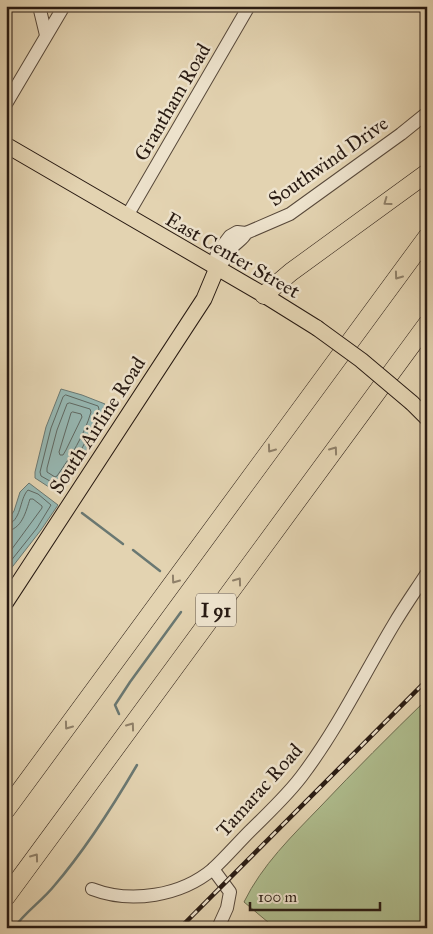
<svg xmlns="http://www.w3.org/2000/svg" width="433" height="934" viewBox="0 0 433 934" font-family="'IM FELL Great Primer',serif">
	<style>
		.green { fill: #afbe8f; stroke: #6c6c50 }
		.water { fill: #96b7b2; stroke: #6a7872 }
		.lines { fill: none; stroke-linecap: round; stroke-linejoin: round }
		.shore { stroke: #5f6862; stroke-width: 1 }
		.stream { stroke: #6a7872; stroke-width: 2.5 }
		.minor-casing { stroke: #57483a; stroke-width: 14 }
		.major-casing { stroke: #281a12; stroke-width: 17 }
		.highway-casing { stroke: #281a12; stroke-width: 19 }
		.minor { stroke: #ede2cc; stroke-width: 12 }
		.major { stroke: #e3d3b1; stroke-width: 15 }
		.highway { stroke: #e3d3b1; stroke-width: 18 }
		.rail-casing { stroke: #281a12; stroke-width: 4.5 }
		.rail { stroke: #ede2cc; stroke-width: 2.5; stroke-dasharray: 8; stroke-linecap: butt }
		.major-bridge-casing { stroke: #281a12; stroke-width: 17; stroke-linecap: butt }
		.major-bridge { stroke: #e3d3b1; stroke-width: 15 }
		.oneway { stroke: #8f8069 }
		.labels { text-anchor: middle; stroke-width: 5; stroke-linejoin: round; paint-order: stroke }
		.shield { fill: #ede2cc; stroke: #63564a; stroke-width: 1 }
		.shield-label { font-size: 19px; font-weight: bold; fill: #281a12 }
		.street-label { font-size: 20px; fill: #281a12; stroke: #ede2cc }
	</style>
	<rect width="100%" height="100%" fill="#e3d3b1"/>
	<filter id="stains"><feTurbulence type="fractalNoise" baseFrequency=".004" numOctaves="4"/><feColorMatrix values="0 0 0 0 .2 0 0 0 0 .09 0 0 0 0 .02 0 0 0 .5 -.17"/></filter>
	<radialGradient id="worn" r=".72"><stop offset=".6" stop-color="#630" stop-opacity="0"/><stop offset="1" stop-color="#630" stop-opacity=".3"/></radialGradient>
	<path class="green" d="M 427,699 L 427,928 L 275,928 L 244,902 C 262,865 292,836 320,807 C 355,770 390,735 427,699 Z"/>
	<g class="water">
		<path d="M 61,389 L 82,395 L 105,404 C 94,440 82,461 60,492 L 52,489 L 35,478 L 35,472 L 46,427 Z"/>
		<polygon points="29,483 58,505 41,530 6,575 6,522 14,511 20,492"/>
	</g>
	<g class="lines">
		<g class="shore">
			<path d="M 66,395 L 98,406 L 99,409 C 90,437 76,460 60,484 L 57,485 L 41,476 L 40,472 L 51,428 L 63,397 Z"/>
			<path d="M 70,403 L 90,409 L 91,412 C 84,436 71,456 57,476 L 55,477 L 47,472 L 47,468 L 57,430 L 67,404 Z"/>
			<polygon points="73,412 81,414 82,417 66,450 63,455 60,455 59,452 71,413"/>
			<path d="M 6,525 C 22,522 19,499 28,490 L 38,494 L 51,505 L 37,528 L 6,567"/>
			<path d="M 6,531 C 22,530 26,511 30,499 L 33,499 L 42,506 L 42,508 L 6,557"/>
		</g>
		<g class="stream">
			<polyline points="82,513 123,544"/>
			<polyline points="133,550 160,571"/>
			<polyline points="119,714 115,705 130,682 181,612"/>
			<path d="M 14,928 C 25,912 42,901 54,886 C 85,850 113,806 137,765"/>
		</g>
		<defs>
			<g id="minor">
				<polyline points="39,6 46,35"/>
				<polyline points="6,104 64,6"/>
				<polyline points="127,216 249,6"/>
				<path d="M 246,233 C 243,240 236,242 232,248 C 226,255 225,263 217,268 L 215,261 L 217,253 L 230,236 L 237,232 L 246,233 L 290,214 L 401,134 L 427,113"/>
				<polyline points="213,869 230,892 227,908 218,928"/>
				<path d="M 92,889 C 131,904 181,896 213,869 C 226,857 238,843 250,831 C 269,812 289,794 304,773 C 339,726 364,674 394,624 C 404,607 416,590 427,573"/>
			</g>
			<g id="major">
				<polyline points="6,145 264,295 317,328"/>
				<polyline points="412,403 427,418"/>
				<polyline points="6,602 204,299 217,268"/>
			</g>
			<g id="highway">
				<polyline points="264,295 291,272 427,173"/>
				<polyline points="6,810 427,237"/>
				<polyline points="6,897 427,324"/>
			</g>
		</defs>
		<use href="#minor" class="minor-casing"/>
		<use href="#major" class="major-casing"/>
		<use href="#highway" class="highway-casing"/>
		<use href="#minor" class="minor"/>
		<use href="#major" class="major"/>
		<use href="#highway" class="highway"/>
		<defs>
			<polyline id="rail" points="180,928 427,680"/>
		</defs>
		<use href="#rail" class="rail-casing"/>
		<use href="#rail" class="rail"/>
		<defs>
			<polyline id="major-bridge" points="317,328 361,360 412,403"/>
		</defs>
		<use href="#major-bridge" class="major-bridge-casing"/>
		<use href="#major-bridge" class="major-bridge"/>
	</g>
	<defs><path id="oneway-chevron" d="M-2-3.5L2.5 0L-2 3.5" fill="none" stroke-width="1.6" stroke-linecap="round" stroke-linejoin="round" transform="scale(1.25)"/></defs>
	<g class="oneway">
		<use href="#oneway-chevron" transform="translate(387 202) rotate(144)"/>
		<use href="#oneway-chevron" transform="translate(398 276) rotate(126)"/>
		<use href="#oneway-chevron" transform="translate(271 449) rotate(126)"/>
		<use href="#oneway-chevron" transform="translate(334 450) rotate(-54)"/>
		<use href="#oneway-chevron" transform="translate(175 580) rotate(126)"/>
		<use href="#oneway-chevron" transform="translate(238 581) rotate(-54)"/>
		<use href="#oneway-chevron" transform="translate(68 726) rotate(126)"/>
		<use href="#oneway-chevron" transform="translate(131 726) rotate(-54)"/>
		<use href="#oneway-chevron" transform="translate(35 857) rotate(-54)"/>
	</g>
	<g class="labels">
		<rect class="shield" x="196" y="593.5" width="40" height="33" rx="4"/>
		<g class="shield-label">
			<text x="216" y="617">I 91</text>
		</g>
		<g class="street-label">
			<text transform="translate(172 102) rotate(-60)" y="7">Grantham Road</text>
			<text transform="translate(328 161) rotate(-35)" y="7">Southwind Drive</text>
			<text transform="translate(233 255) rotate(30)" y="7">East Center Street</text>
			<text transform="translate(97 425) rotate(-57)" y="7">South Airline Road</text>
			<text transform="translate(259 790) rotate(-48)" y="7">Tamarac Road</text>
		</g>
	</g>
	<rect width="433" height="934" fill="none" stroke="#e3d3b1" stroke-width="25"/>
	<rect x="8" y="8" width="418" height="919" fill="none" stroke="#281a12" stroke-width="2.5"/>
	<rect x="12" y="12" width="408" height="909" fill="none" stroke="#281a12"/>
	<path d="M250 902v8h130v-8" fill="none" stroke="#281a12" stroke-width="2.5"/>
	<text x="258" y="902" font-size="15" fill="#281a12" stroke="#ede2cc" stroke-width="4" paint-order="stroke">100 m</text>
	<rect width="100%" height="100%" filter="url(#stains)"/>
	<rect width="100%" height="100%" fill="url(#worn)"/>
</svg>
